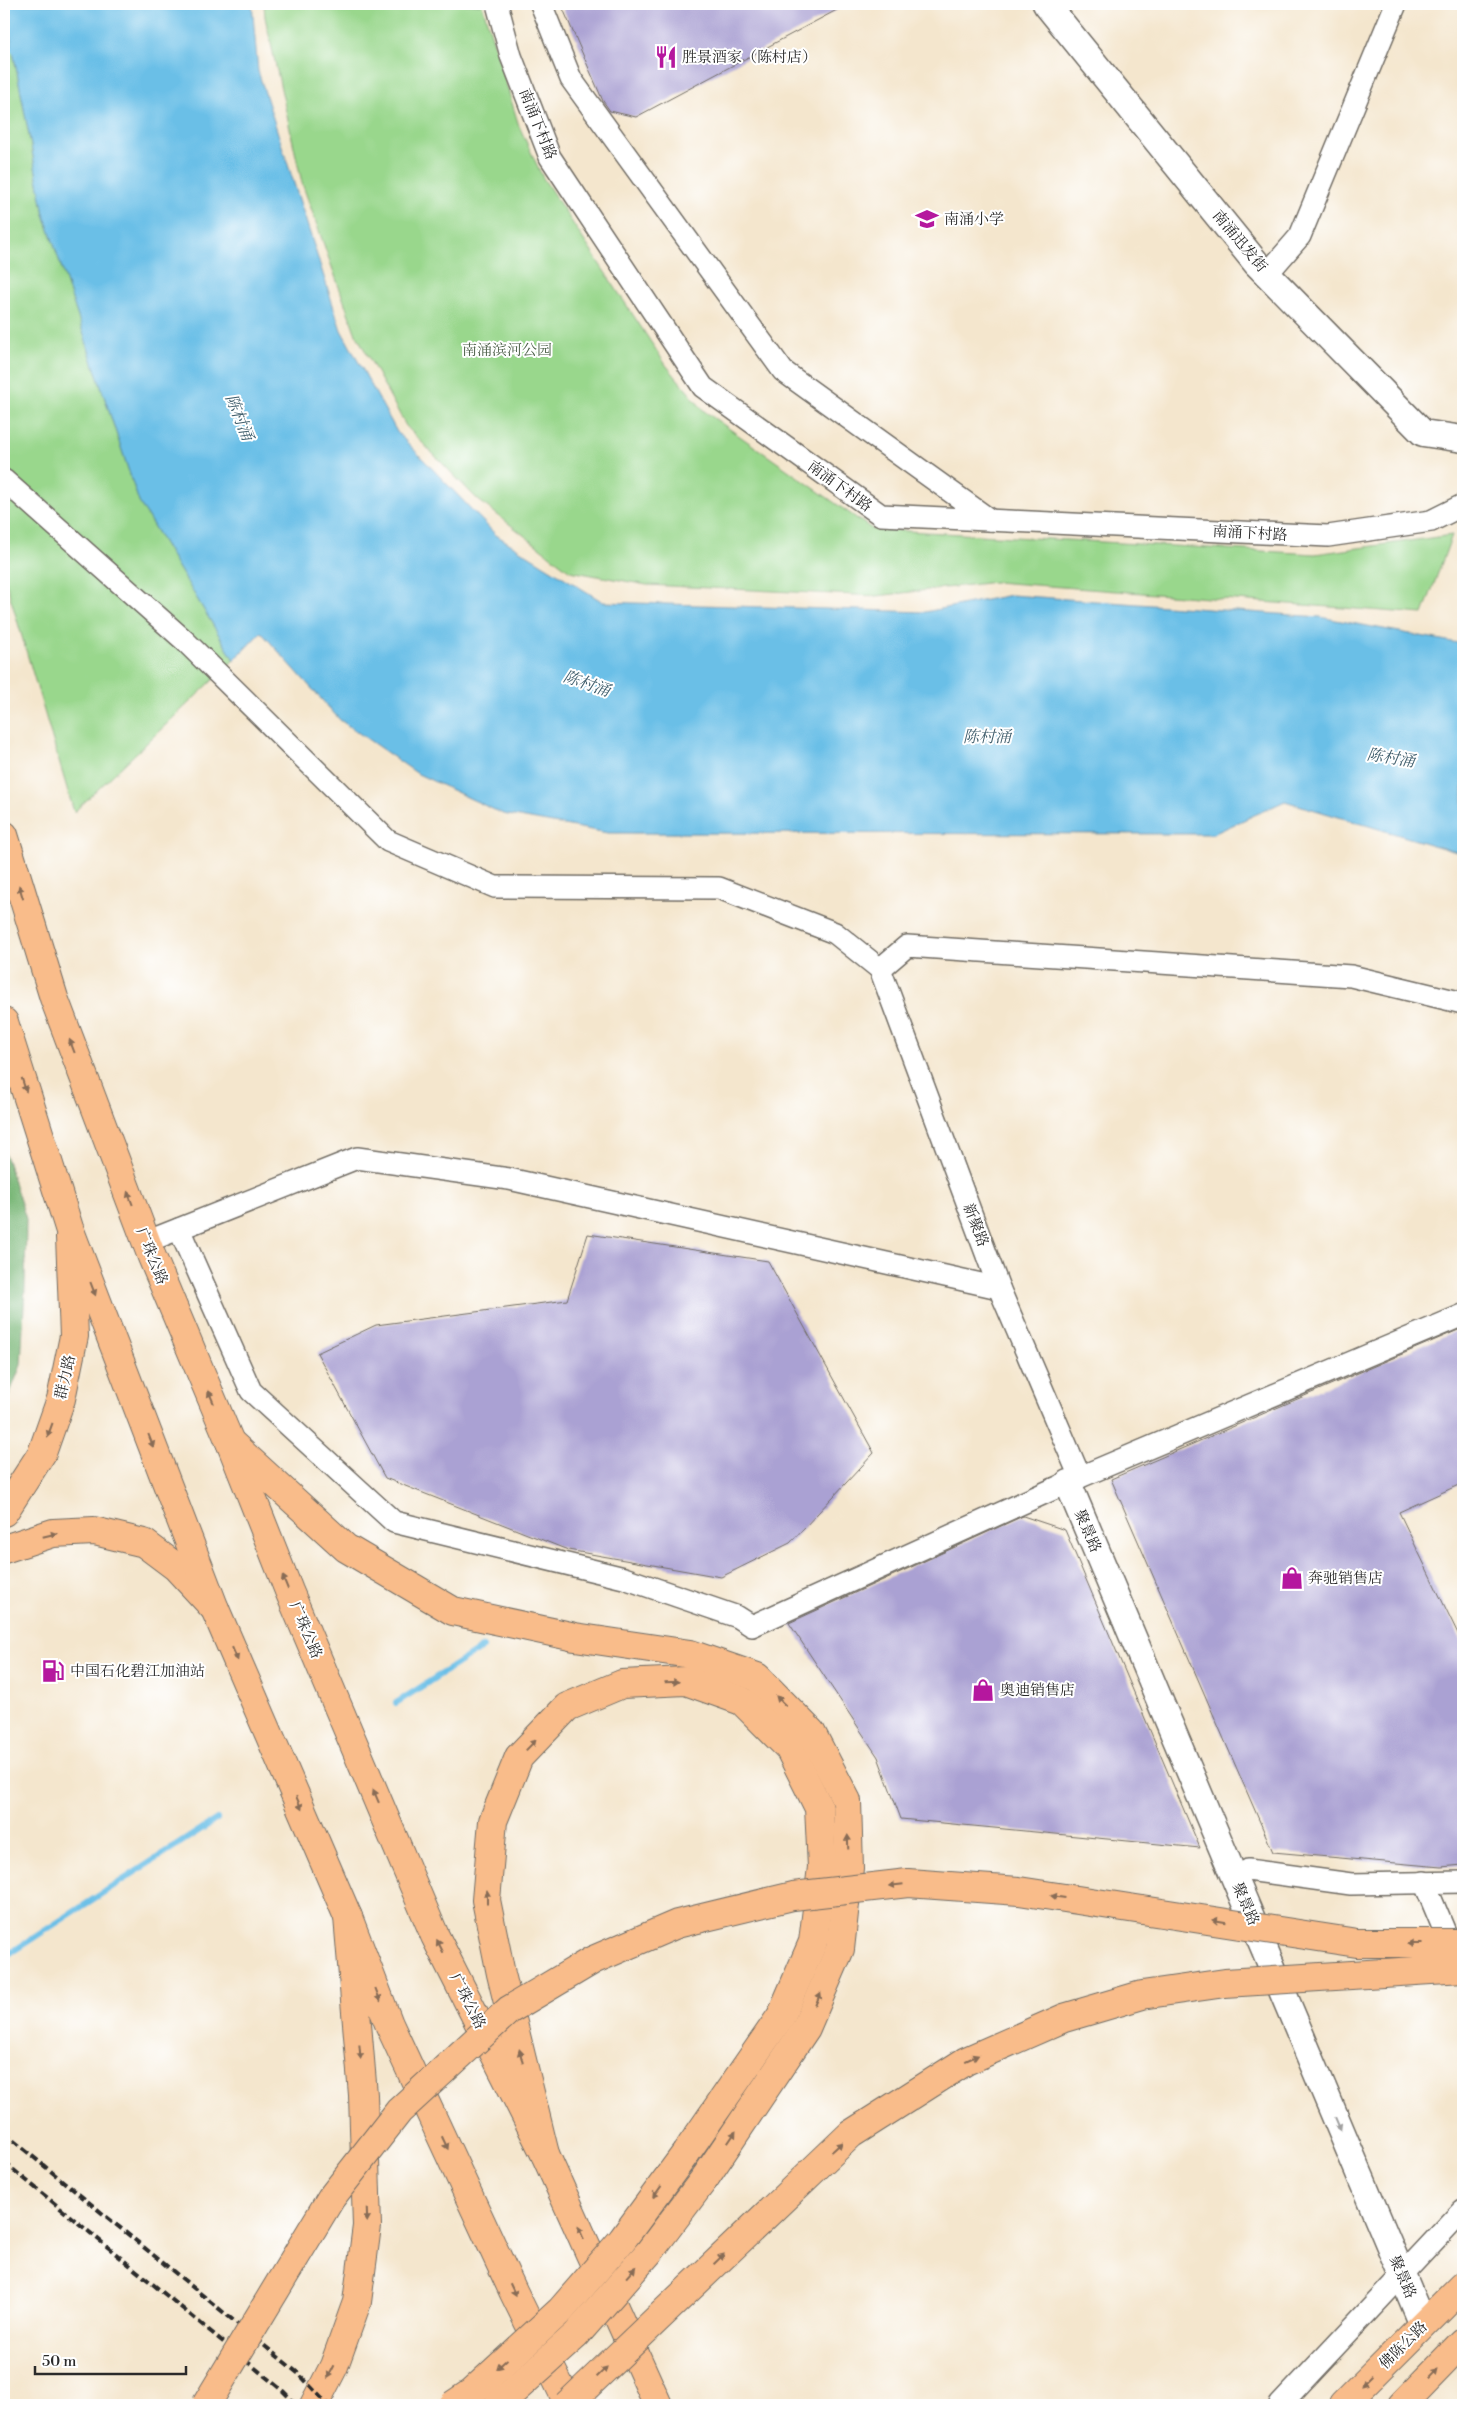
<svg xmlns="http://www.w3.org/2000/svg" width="1467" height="2409" viewBox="0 0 1467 2409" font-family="'Libre Bodoni','Noto Serif SC',serif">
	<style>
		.green { fill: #99d78c; stroke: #62815c }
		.forest { fill: #7ab878; stroke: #527252 }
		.water { fill: #6abfe7; stroke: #4a7589 }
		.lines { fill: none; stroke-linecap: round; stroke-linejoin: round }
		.stream { stroke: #6abfe7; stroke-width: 6 }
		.building { fill: #aaa1d3 }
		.minor-casing { stroke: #716c64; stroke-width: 24 }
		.tertiary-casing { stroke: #716c64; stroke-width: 29 }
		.primary-casing { stroke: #716c64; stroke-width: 30 }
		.trunk-casing { stroke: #716c64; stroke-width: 30 }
		.motorway-casing { stroke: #716c64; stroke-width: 30 }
		.minor { stroke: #fff; stroke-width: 21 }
		.tertiary { stroke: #fff; stroke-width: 26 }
		.primary { stroke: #f9bc8a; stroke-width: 28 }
		.trunk { stroke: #f9bc8a; stroke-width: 28 }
		.motorway { stroke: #f9bc8a; stroke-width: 28 }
		.rail { stroke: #2b2b2b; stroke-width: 4; stroke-dasharray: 8 4; stroke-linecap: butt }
		.motorway-bridge-casing { stroke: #716c64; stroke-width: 30; stroke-linecap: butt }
		.motorway-bridge { stroke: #f9bc8a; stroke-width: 28 }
		.oneway { fill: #886c56 }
		.oneway2 { fill: #a0a0a0 }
		.labels { text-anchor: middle; stroke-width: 4; stroke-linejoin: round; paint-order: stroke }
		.poi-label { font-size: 15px; fill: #2b2b2b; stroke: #fff; text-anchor: start }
		.street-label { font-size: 15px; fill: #2b2b2b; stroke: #fff }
		.park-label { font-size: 15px; fill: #4c5f48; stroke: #fff }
		.water-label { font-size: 16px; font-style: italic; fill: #415f6d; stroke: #fff }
	</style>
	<rect width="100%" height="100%" fill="#fff"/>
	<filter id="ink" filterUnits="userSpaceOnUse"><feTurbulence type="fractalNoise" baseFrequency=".02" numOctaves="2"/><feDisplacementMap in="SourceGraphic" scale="10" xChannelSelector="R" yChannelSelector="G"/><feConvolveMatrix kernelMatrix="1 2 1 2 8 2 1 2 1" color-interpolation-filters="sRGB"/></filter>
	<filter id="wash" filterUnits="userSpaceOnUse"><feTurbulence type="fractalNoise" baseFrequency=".0096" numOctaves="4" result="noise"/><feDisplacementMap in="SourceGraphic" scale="20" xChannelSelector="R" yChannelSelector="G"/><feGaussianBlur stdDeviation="1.12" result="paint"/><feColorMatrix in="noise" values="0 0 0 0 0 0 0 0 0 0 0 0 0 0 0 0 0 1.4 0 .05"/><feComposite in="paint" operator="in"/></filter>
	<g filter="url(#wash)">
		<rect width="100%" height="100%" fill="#f4e6cd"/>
		<g class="green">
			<polygon points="4,4 44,214 139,502 234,660 74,812 4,576"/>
			<polygon points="264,4 482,4 519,126 543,178 666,365 704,411 872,529 1315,554 1452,535 1423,614 995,582 877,596 647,585 570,571 477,499 406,426 355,332 302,183 265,17"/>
		</g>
		<polygon class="forest" points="4,1151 26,1219 25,1287 21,1365 4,1408"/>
		<polygon class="water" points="4,4 252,4 258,71 341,330 397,432 496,535 603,602 925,612 1011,595 1320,617 1463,644 1463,854 1285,801 1213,834 608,833 503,814 418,774 340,720 261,632 234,660 139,502 44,214"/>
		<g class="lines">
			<g class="stream">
				<polyline points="4,45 19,52"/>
				<polyline points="396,1703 483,1647"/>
				<polyline points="4,1957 217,1819"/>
			</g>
		</g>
		<g id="blocks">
			<g class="building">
				<polygon points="561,4 848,4 636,117 610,111 603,101"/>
				<polygon points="588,1234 768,1261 874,1453 790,1543 721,1577 568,1550 385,1478 317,1353 376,1325 567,1300"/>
				<polygon points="1463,1328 1463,1483 1399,1512 1463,1644 1463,1865 1441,1867 1273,1852 1111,1479"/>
				<polygon points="1023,1516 1065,1530 1200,1848 901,1819 878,1757 789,1623"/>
			</g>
		</g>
	</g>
	<g filter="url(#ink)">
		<use href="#blocks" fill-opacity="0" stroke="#716c64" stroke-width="1"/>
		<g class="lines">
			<defs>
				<g id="minor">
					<polyline points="497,4 511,56 550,157 703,387 881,515 1328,536 1431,521 1463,505"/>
					<polyline points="541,4 571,79 783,371 990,520"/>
					<polyline points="1267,274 1300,236 1396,4"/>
					<polyline points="4,480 184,640 388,841 495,887 719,888 835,933 880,969 907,946 1351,976 1463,1003"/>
					<polyline points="880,969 999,1288 1080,1477"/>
					<polyline points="179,1229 251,1391 394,1522 624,1578 738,1617 752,1626 1080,1477 1463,1315"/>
					<polyline points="146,1242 357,1158 509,1179 999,1288"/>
					<polyline points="1248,1870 1351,1884 1463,1882"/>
					<polyline points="1424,1882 1455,1956"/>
					<polyline points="1280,2405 1463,2210"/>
				</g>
				<g id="tertiary">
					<polyline points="1046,4 1257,264 1423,433 1463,439"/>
					<polyline points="1068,1483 1423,2325"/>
				</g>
				<g id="primary">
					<polyline points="4,1512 42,1453 61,1399 74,1336 70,1237"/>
					<polyline points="4,1549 53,1533 94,1531 144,1543 176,1567 215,1609"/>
					<polyline points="1343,2405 1463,2285"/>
					<polyline points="1402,2405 1463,2342"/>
				</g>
				<g id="trunk">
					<polyline points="4,835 54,998 152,1257 230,1442 289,1591 435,1936 545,2154 658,2405"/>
					<polyline points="4,1022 69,1228 215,1609 348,1917 389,2024 514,2293 569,2405"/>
				</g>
				<g id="motorway">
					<polyline points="230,1442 346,1548 453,1611 575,1637 690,1654 757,1677 811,1732 847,1801 849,1868 840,1949 806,2028 705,2178"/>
					<polyline points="545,2154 501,1974 486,1900 493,1821 519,1757 567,1707 622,1684 686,1681 742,1701 789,1748 819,1808 822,1867 813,1942 781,2016 686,2153"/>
					<polyline points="314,2405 334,2366 357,2302 367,2226 363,2095 348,1917"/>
				</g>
			</defs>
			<use href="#minor" class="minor-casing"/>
			<use href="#tertiary" class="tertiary-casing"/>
			<use href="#primary" class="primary-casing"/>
			<use href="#trunk" class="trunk-casing"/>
			<use href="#motorway" class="motorway-casing"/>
			<use href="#minor" class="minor"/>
			<use href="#tertiary" class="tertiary"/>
			<use href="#primary" class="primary"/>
			<use href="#trunk" class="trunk"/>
			<use href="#motorway" class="motorway"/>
			<g class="rail">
				<polyline points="4,2133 299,2374 328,2405"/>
				<polyline points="4,2162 283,2391 297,2405"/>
			</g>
			<defs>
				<g id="motorway-bridge">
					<polyline points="206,2405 331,2198 399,2111 509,2010 593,1960 677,1924 793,1896 908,1883 1019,1891 1357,1943 1463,1943"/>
					<polyline points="453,2405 471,2393 561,2310 622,2240 686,2153"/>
					<polyline points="498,2405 576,2335 650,2251 705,2178"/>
					<polyline points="567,2405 851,2134 966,2061 1064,2018 1142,1995 1225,1983 1463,1968"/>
				</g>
			</defs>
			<use href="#motorway-bridge" class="motorway-bridge-casing"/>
			<use href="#motorway-bridge" class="motorway-bridge"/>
		</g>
		<defs><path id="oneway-solid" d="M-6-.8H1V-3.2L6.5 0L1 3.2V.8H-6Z" transform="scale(1.25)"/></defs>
		<g class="oneway">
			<use href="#oneway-solid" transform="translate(21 892) rotate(-107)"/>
			<use href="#oneway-solid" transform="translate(72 1046) rotate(-111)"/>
			<use href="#oneway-solid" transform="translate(24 1085) rotate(72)"/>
			<use href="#oneway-solid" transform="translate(130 1198) rotate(-111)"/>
			<use href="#oneway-solid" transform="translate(93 1289) rotate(69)"/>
			<use href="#oneway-solid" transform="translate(211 1397) rotate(-113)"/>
			<use href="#oneway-solid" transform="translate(50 1430) rotate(110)"/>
			<use href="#oneway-solid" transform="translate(151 1441) rotate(69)"/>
			<use href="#oneway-solid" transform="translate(50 1535) rotate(-13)"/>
			<use href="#oneway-solid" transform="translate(285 1582) rotate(-112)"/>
			<use href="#oneway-solid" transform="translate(235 1654) rotate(67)"/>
			<use href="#oneway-solid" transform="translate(672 1682) rotate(-2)"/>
			<use href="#oneway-solid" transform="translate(781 1701) rotate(-135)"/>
			<use href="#oneway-solid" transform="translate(531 1745) rotate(-46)"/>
			<use href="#oneway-solid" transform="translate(376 1796) rotate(-113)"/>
			<use href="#oneway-solid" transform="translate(299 1803) rotate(67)"/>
			<use href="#oneway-solid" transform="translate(848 1842) rotate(-92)"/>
			<use href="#oneway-solid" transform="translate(896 1885) rotate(174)"/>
			<use href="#oneway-solid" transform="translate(487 1897) rotate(-90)"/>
			<use href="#oneway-solid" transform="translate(1058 1897) rotate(-172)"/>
			<use href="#oneway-solid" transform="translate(1219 1921) rotate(-171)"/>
			<use href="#oneway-solid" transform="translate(1415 1943) rotate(-180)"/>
			<use href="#oneway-solid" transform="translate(440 1946) rotate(-117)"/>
			<use href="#oneway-solid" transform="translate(378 1995) rotate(69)"/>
			<use href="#oneway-solid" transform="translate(818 1999) rotate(-67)"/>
			<use href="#oneway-solid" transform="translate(360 2052) rotate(85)"/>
			<use href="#oneway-solid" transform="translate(521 2056) rotate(-104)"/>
			<use href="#oneway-solid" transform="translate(972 2058) rotate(-24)"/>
			<use href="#oneway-solid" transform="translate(732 2137) rotate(-56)"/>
			<use href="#oneway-solid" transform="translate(445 2143) rotate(65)"/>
			<use href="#oneway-solid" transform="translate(837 2147) rotate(-43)"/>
			<use href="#oneway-solid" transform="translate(657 2192) rotate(126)"/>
			<use href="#oneway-solid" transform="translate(367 2215) rotate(88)"/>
			<use href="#oneway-solid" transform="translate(581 2233) rotate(-114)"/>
			<use href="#oneway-solid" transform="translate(719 2259) rotate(-44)"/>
			<use href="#oneway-solid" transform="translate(631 2272) rotate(-49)"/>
			<use href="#oneway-solid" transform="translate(513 2290) rotate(65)"/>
			<use href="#oneway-solid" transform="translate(502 2364) rotate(137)"/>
			<use href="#oneway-solid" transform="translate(331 2372) rotate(117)"/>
			<use href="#oneway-solid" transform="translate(602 2372) rotate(-44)"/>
			<use href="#oneway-solid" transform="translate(1433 2374) rotate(-46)"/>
			<use href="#oneway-solid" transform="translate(1367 2381) rotate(135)"/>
		</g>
		<use class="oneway2" href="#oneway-solid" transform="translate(1338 2124) rotate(67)"/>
	</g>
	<defs>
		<symbol id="restaurant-bare" viewBox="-9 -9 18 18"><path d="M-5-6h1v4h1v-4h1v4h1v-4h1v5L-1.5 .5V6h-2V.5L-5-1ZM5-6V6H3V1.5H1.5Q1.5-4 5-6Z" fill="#b5179e" stroke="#fff" stroke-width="2.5" paint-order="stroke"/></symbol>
		<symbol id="school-bare" viewBox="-9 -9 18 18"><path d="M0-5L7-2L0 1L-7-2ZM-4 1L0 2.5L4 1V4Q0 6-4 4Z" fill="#b5179e" stroke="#fff" stroke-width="2.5" paint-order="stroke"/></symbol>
		<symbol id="shop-bare" viewBox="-9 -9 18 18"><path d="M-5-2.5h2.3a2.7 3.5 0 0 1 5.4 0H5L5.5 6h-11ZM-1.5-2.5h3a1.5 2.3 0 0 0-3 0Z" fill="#b5179e" stroke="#fff" stroke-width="2.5" paint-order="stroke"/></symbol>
		<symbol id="fuel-bare" viewBox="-9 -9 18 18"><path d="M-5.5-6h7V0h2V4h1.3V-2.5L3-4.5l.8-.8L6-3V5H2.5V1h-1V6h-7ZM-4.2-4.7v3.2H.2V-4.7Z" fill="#b5179e" stroke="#fff" stroke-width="2.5" paint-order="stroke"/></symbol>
	</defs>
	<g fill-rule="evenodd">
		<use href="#restaurant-bare" x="650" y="41" width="32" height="32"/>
		<use href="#school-bare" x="911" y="203" width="32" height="32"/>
		<use href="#shop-bare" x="1276" y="1562" width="32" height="32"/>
		<use href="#fuel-bare" x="37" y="1655" width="32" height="32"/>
		<use href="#shop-bare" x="967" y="1674" width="32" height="32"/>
	</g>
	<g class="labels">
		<g class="poi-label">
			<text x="682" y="62">胜景酒家（陈村店）</text>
			<text x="944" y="224">南涌小学</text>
			<text x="1308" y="1583">奔驰销售店</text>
			<text x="70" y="1676">中国石化碧江加油站</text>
			<text x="1000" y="1695">奥迪销售店</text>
		</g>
		<g class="street-label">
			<text transform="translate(538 124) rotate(68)" y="5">南涌下村路</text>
			<text transform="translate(1240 241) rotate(50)" y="5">南涌迅发街</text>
			<text transform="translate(840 486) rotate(36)" y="5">南涌下村路</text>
			<text transform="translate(1250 533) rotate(3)" y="5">南涌下村路</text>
			<text transform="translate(976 1225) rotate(69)" y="5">新聚路</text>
			<text transform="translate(152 1256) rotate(68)" y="5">广珠公路</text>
			<text transform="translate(65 1377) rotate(-77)" y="5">群力路</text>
			<text transform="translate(1088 1531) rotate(67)" y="5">聚景路</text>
			<text transform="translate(306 1630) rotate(67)" y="5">广珠公路</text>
			<text transform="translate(1246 1904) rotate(67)" y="5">聚景路</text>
			<text transform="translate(468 2001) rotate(63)" y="5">广珠公路</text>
			<text transform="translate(1403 2277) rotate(67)" y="5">聚景路</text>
			<text transform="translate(1403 2345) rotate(-45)" y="5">佛陈公路</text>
		</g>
		<g class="park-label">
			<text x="507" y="355">南涌滨河公园</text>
		</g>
		<g class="water-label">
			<text transform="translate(240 417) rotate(68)" y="6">陈村涌</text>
			<text transform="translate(587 683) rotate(19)" y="6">陈村涌</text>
			<text x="987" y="742">陈村涌</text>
			<text transform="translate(1391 757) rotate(9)" y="6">陈村涌</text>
		</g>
	</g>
	<rect width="1467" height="2409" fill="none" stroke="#fff" stroke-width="20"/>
	<path d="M35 2366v8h151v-8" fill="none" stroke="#2b2b2b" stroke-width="2.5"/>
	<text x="42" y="2366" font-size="15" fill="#2b2b2b" stroke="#ffffff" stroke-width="4" paint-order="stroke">50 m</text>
</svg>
